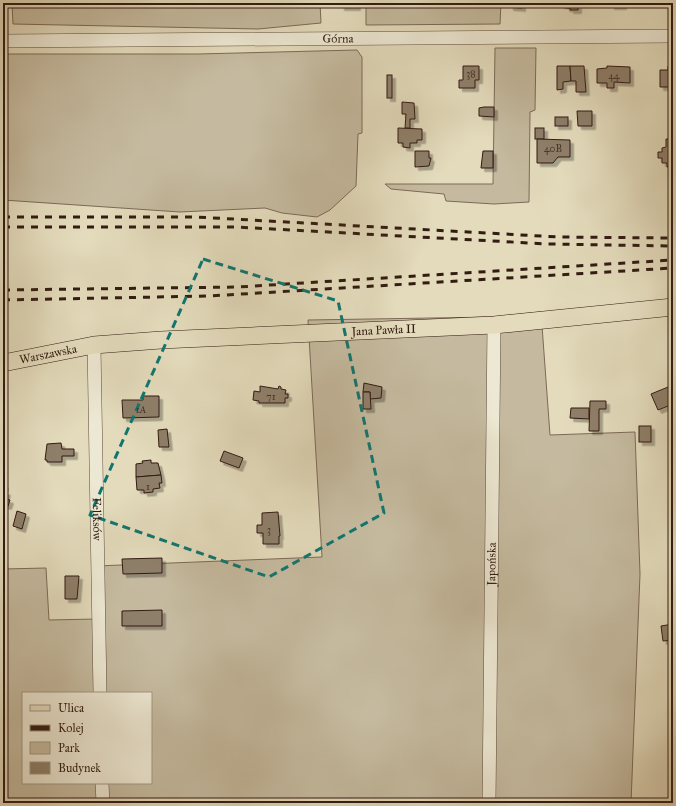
<svg xmlns="http://www.w3.org/2000/svg" width="676" height="806" viewBox="0 0 676 806" font-family="'IM FELL Great Primer',serif">
	<style>
		.green { fill: #c5ba9f; stroke: #7c6a58; fill-rule: evenodd }
		.building { fill: #8e7f6a; stroke: #321b11; filter: url(#shadow) }
		.lines { fill: none; stroke-linecap: round; stroke-linejoin: round }
		.minor-casing { stroke: #5e4b3c; stroke-width: 14 }
		.major-casing { stroke: #321b11; stroke-width: 18 }
		.minor { stroke: #ede8d3; stroke-width: 13 }
		.major { stroke: #e3dbbc; stroke-width: 17 }
		.rail { stroke: #321b11; stroke-width: 3; stroke-dasharray: 7 7; stroke-linecap: butt }
		.marked { fill: none; stroke: #0f766e; stroke-width: 3; stroke-dasharray: 8 5; stroke-linejoin: round }
		.labels { text-anchor: middle; stroke-width: 4; stroke-linejoin: round; paint-order: stroke }
		.number-label { font-size: 10px; fill: #493427 }
		.street-label { font-size: 12px; fill: #321b11; stroke: #ede8d3 }
	</style>
	<defs>
		<filter id="shadow"><feDropShadow dx="3.5" dy="3.5" stdDeviation="0" flood-color="#0004"/></filter>
	</defs>
	<rect width="100%" height="100%" fill="#e3dbbc"/>
	<filter id="stains"><feTurbulence type="fractalNoise" baseFrequency=".005" numOctaves="4"/><feColorMatrix values="0 0 0 0 .2 0 0 0 0 .09 0 0 0 0 .02 0 0 0 .5 -.17"/></filter>
	<radialGradient id="worn" r=".72"><stop offset=".6" stop-color="#630" stop-opacity="0"/><stop offset="1" stop-color="#630" stop-opacity=".3"/></radialGradient>
	<g class="green">
		<polygon points="12,3 320,3 321,23 258,29 13,24"/>
		<polygon points="366,3 501,3 500,24 366,25"/>
		<polygon points="495,48 536,48 535,110 530,112 529,202 494,204 446,201 444,194 391,189 385,184 493,184"/>
		<polygon points="357,50 362,57 362,133 358,134 356,186 330,210 317,217 282,213 265,208 180,212 3,200 3,54 198,54"/>
		<path d="M 541,312 L 550,435 L 635,432 L 640,574 L 631,803 L 3,803 L 3,569 L 46,568 L 49,620 L 96,619 L 96,566 L 322,557 L 308,320 L 494,317 ZM 23,693 L 151,693 L 151,783 L 23,783 Z"/>
	</g>
	<g class="building">
		<rect x="341" y="3" width="16" height="4"/>
		<polygon points="510,3 522,3 522,8 510,7"/>
		<polygon points="560,3 576,3 576,5 578,5 578,10 570,10 570,8 566,8 566,5 560,5"/>
		<rect x="611" y="3" width="12" height="3"/>
		<polygon points="463,66 479,66 479,80 475,80 475,88 459,88 459,80 463,80"/>
		<polygon points="557,66 570,66 571,81 563,82 563,89 557,90"/>
		<polygon points="570,66 584,66 586,92 576,92 576,81 571,81"/>
		<polygon points="607,66 630,67 630,83 614,82 614,88 607,88 607,83 597,83 597,69 607,68"/>
		<polygon points="668,66 673,66 673,87 660,87 660,70 668,70"/>
		<rect x="387" y="75" width="5" height="23"/>
		<polygon points="402,102 414,103 415,119 410,119 410,128 405,128 406,114 402,114"/>
		<polygon points="484,107 494,107 494,117 479,116 479,108"/>
		<polygon points="577,111 592,111 592,126 578,126"/>
		<rect x="555" y="117" width="13" height="9"/>
		<polygon points="398,128 422,129 422,140 417,140 417,143 410,143 410,148 403,147 403,143 398,143"/>
		<rect x="535" y="128" width="9" height="11"/>
		<polygon points="537,139 570,140 570,157 558,157 553,163 537,163"/>
		<polygon points="666,139 673,139 673,171 670,171 670,167 667,167 667,163 662,163 662,158 658,158 658,152 662,152 662,148 666,147"/>
		<polygon points="415,151 429,151 429,158 431,158 429,166 415,167"/>
		<polygon points="483,151 493,151 493,168 481,168"/>
		<polygon points="364,383 382,387 381,398 370,399 370,392 363,392"/>
		<polygon points="673,385 673,404 658,410 651,394"/>
		<polygon points="260,386 278,389 279,386 281,387 281,389 286,390 285,394 288,394 288,398 285,398 285,403 259,403 259,401 253,400 254,391 260,392"/>
		<polygon points="363,392 370,392 371,409 363,409"/>
		<polygon points="143,396 159,396 159,417 123,418 122,400 143,400"/>
		<polygon points="590,401 606,401 606,409 599,409 599,431 589,431"/>
		<polygon points="571,408 589,408 589,419 570,418"/>
		<rect x="639" y="426" width="12" height="16"/>
		<polygon points="167,429 169,447 159,447 158,430"/>
		<polygon points="61,443 62,449 74,449 74,456 62,456 62,462 47,462 47,460 45,460 47,444"/>
		<polygon points="224,451 243,458 239,468 220,461"/>
		<polygon points="151,460 151,463 158,463 161,475 136,477 136,464 143,463 142,461"/>
		<polygon points="161,475 162,483 159,483 160,488 153,489 153,492 144,493 144,490 137,490 136,477"/>
		<polygon points="3,485 5,485 3,491 7,492 5,499 10,500 8,506 4,505 3,508"/>
		<polygon points="17,511 26,514 22,529 13,526"/>
		<polygon points="278,512 280,536 279,536 279,544 263,544 263,533 257,533 257,525 262,525 262,513"/>
		<polygon points="162,558 162,573 123,574 122,559"/>
		<polygon points="65,576 79,576 77,599 65,599"/>
		<polygon points="162,610 162,626 122,626 122,611"/>
		<polygon points="673,624 673,640 663,641 661,626"/>
	</g>
	<g class="lines">
		<defs>
			<g id="minor">
				<path id="s1" d="M 3,41 L 673,36"/>
				<path id="s2" d="M 94,345 L 100,693"/>
				<polyline points="102,783 103,803"/>
				<path id="s3" d="M 489,803 L 494,325"/>
			</g>
			<g id="major">
				<path id="s4" d="M 3,363 L 94,345 L 161,340 L 494,325 L 673,307"/>
			</g>
		</defs>
		<use href="#minor" class="minor-casing"/>
		<use href="#major" class="major-casing"/>
		<use href="#minor" class="minor"/>
		<use href="#major" class="major"/>
		<g class="rail">
			<polyline points="3,217 196,217 559,237 673,238"/>
			<polyline points="3,227 236,227 548,244 673,246"/>
			<polyline points="3,290 238,287 673,260"/>
			<polyline points="3,300 209,296 673,268"/>
		</g>
	</g>
	<path class="marked" d="M 203,259 L 338,301 L 384,513 L 269,577 L 90,515 Z"/>
	<g class="labels">
		<g class="number-label">
			<text x="471" y="77">38</text>
			<text x="614" y="79">44</text>
			<text x="553" y="152">40B</text>
			<text x="271" y="400">71</text>
			<text x="141" y="413">1A</text>
			<text x="148" y="490">1</text>
			<text x="269" y="533">3</text>
		</g>
		<g class="street-label">
			<text dy="4" stroke="none"><textPath href="#s1" startOffset="335">Górna</textPath></text>
			<text dy="4" stroke="none"><textPath href="#s4" startOffset="383">Jana Pawła II</textPath></text>
			<text dy="4" stroke="none"><textPath href="#s4" startOffset="46">Warszawska</textPath></text>
			<text dy="4" stroke="none"><textPath href="#s2" startOffset="174">Feliksów</textPath></text>
			<text dy="4" stroke="none"><textPath href="#s3" startOffset="239">Japońska</textPath></text>
		</g>
	</g>
	<rect width="676" height="806" fill="none" stroke="#e3dbbc" stroke-width="16"/>
	<rect x="4" y="4" width="668" height="798" fill="none" stroke="#321b11" stroke-width="2"/>
	<rect x="8" y="8" width="660" height="790" fill="none" stroke="#321b11"/>
	<rect x="22" y="692" width="130" height="92" fill="#ede8d3" stroke="#a29685"/>
	<rect x="30" y="705" width="20" height="6" fill="#e3dbbc" stroke="#a29685"/>
	<text x="58" y="712" font-size="12" fill="#321b11">Ulica</text>
	<rect x="30" y="725" width="20" height="6" fill="#321b11" stroke="#a29685"/>
	<text x="58" y="732" font-size="12" fill="#321b11">Kolej</text>
	<rect x="30" y="742" width="20" height="12" fill="#c5ba9f" stroke="#a29685"/>
	<text x="58" y="752" font-size="12" fill="#321b11">Park</text>
	<rect x="30" y="762" width="20" height="12" fill="#8e7f6a" stroke="#a29685"/>
	<text x="58" y="772" font-size="12" fill="#321b11">Budynek</text>
	<rect width="100%" height="100%" filter="url(#stains)"/>
	<rect width="100%" height="100%" fill="url(#worn)"/>
</svg>
